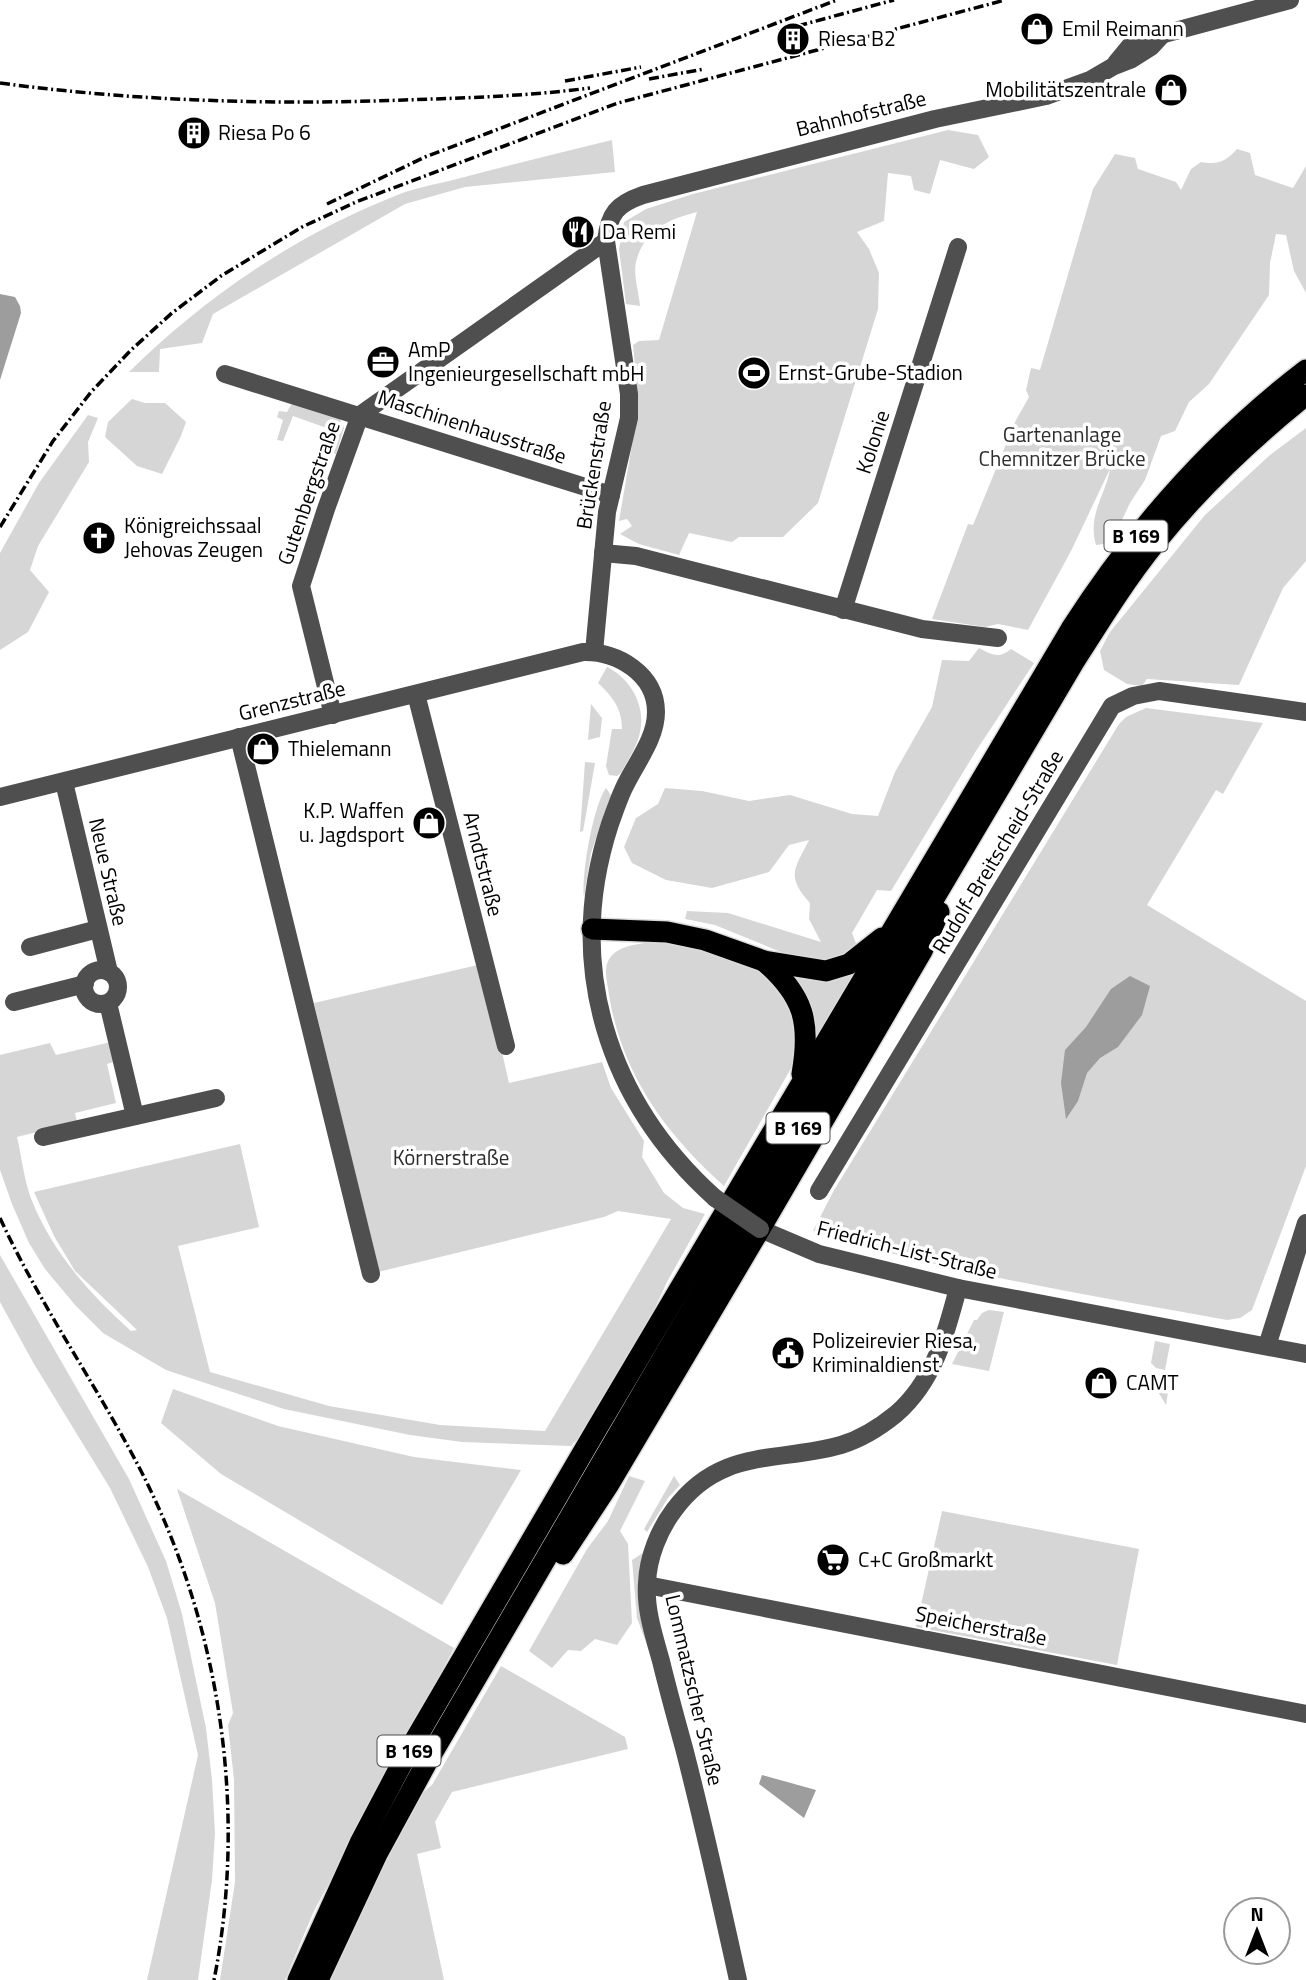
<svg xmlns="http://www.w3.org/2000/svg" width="1306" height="1980" viewBox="0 0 1306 1980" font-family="'Titillium Web',sans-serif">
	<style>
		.green { fill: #d6d6d6 }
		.water { fill: #9d9d9d }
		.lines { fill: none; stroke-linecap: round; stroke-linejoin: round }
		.highway-casing { stroke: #dbdbdb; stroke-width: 24 }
		.minor { stroke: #4f4f4f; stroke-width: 18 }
		.highway { stroke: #000; stroke-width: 21 }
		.rail { stroke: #000; stroke-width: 3.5; stroke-dasharray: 10 3.5 2 3.5; stroke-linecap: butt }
		.minor-bridge { stroke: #4f4f4f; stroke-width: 18 }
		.labels { text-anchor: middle; stroke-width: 7; stroke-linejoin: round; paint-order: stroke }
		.shield { fill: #fff; stroke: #4c4c4c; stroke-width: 2 }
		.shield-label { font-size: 19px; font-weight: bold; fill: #000 }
		.poi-label { font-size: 21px; fill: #000; stroke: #fff; text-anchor: start }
		.street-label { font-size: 21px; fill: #000; stroke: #fff }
		.park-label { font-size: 21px; fill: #2d2d2d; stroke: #fff }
	</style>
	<rect width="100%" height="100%" fill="#fff"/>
	<g class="green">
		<path d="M 948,130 L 978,135 L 989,157 L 974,169 L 940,160 L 930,194 L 914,190 L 911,176 L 888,173 L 884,221 L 857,232 L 869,249 L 879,273 L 878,309 L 818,503 L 783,537 L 739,537 L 732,542 L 689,533 L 679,555 L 639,544 L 620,534 L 632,526 L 627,519 L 619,521 L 634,433 L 637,389 L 633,345 L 639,341 L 659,340 L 697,212 C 669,219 644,230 636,262 C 633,274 639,293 640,306 L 626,304 L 619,249 L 624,222 L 646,209 L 693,194 Z"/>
		<path d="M 612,140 L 615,172 L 465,187 L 405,204 L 213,314 L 202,343 L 160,349 L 159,372 L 129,372 C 206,296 299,233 400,194 C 418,187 438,184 457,179 C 508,165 560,153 612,140 Z"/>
		<path d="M 1237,149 L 1250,153 L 1255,175 L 1293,188 L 1306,166 L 1306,293 L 1294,271 L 1286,235 L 1276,234 L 1270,263 L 1269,295 L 1209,384 L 1189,402 L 1175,431 L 1161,436 L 1145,480 L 1130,503 L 1111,543 L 1096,545 C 1087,514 1106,495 1110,469 L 1071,551 L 1028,630 L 998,624 L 985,627 L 932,619 L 968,524 L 973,525 L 1016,420 L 1029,397 L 1026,390 L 1031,368 L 1040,370 L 1093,189 L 1115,154 L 1135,158 L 1138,169 L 1176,182 L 1181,190 L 1191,169 L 1201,162 C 1218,165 1225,162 1237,149 Z"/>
		<polygon points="132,399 145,403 165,403 186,422 181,436 162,474 137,466 105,437 108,422"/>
		<polygon points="292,403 340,419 344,428 336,454 331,452 338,432 293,416 283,441 277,440 283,420 277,417 279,411 287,412"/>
		<polygon points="88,415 98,418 88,442 89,462 38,546 30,570 49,592 28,632 0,650 0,553 39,483"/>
		<polygon points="1306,428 1306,561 1283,588 1239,685 1147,679 1142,686 1127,684 1104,670 1100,651 1110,632 1205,515 1270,455"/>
		<path d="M 979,648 C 992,655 999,659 1011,649 L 1034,663 L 976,751 L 891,891 L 877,890 L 852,933 L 857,946 L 831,962 L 793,957 L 715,925 L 685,919 L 687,911 L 728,913 L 821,942 L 809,919 L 810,903 C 785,875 795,869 809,840 L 789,845 L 769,872 L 712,888 L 666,880 L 632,863 L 624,847 L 636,818 L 658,804 L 665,788 L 702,791 L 749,801 L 790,795 L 852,814 L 878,816 L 895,772 L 932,707 L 942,660 L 969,661 Z"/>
		<path d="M 607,667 C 631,679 646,706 640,732 C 637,747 628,760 621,773 L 617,776 L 609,775 L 606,766 L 612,729 L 622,729 C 622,709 613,697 598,683 Z"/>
		<polygon points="591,704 602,718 600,737 588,740"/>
		<path d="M 1146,708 L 1263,723 L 1223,794 L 1216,790 L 1147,905 L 1306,1001 L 1306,1166 L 1252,1310 L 1240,1318 L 1227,1320 C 1089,1295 948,1273 813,1231 L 833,1192 L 1119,724 L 1126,717 Z"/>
		<polygon points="585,762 595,763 583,831 580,832"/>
		<path d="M 606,788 L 611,795 L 591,853 L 584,897 C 581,876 593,806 606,788 Z"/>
		<path d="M 665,941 L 681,943 L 757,969 L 793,1001 L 798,1056 L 724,1186 C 666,1134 622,1075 609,995 C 608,984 602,968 610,958 C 620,943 648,943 665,941 Z"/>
		<polygon points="866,959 815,1046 785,972"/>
		<path d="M 482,964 L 509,1083 L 602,1062 L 611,1088 L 644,1141 L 642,1157 L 664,1193 L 683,1208 L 705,1214 L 667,1282 L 653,1312 L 580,1436 L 571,1446 L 462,1442 L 410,1435 L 284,1409 L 166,1370 L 103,1333 L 76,1306 L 45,1269 L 29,1243 L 12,1204 L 0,1170 L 0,1055 L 50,1043 L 56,1055 L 111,1042 L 116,1061 L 107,1064 L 116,1103 L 75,1113 L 77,1122 L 17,1137 C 22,1158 24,1181 32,1201 C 53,1253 90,1294 131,1331 L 137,1330 L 75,1271 L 54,1236 L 34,1192 L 240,1144 L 259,1227 L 178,1246 L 210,1372 L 329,1406 L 440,1425 L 545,1431 L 671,1219 L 618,1211 L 604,1217 L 378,1272 L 314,1003 Z"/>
		<polygon points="0,1255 129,1479 166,1561 182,1614 206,1728 212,1780 215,1833 212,1880 198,1980 147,1980 198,1755 167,1618 148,1567 110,1488 34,1364 0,1302"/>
		<polygon points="989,1310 1004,1312 989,1371 952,1364 974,1320 977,1320 982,1313"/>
		<polygon points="1155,1341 1170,1344 1165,1370 1156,1368 1151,1363"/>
		<polygon points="1152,1374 1170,1378 1166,1405 1151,1380"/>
		<polygon points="173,1389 278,1426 414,1457 521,1470 442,1605 221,1474 161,1423"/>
		<polygon points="629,1476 645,1481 620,1531 628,1544 632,1623 617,1645 595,1639 581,1651 568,1650 552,1668 529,1651 587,1549 608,1521"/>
		<polygon points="674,1476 680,1485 668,1498 647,1532 644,1529"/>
		<polygon points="177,1489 454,1648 313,1913 285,1980 220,1980 235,1882 234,1780 228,1725 233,1713 215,1603"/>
		<polygon points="942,1511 1139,1549 1117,1665 916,1627"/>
		<polygon points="646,1551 650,1653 637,1618 632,1560"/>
		<polygon points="501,1666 625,1737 628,1749 452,1792 435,1822 441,1848 417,1854 444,1980 330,1980 369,1894 419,1796 432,1785"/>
	</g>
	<g class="water">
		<polygon points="0,294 15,297 20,306 21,313 0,380"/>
		<polygon points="1130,976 1150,986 1142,1015 1118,1047 1100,1058 1087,1073 1078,1101 1066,1119 1061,1083 1065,1050 1086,1027 1111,989"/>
		<polygon points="762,1775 816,1790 804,1818 759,1784"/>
	</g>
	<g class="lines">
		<defs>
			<g id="highway">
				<polyline points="592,929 667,932 705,940 764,961 826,971 849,964 882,938"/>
				<path d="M 764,961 C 804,996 811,1022 802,1074"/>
				<polyline points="563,1554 609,1484 760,1229 922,951 939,912"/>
				<path d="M 298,1980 L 360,1843 L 408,1752 L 596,1430 L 1071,629 C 1135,529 1212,442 1306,370"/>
				<path d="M 318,1980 L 377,1854 L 427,1762 L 753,1204 L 1074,662 C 1100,621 1126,579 1156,542 C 1200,487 1251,439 1306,395"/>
			</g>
		</defs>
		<use href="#highway" class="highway-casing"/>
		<g class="minor">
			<polyline points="1116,63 1130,46 1138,41 1290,0"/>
			<polyline points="225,374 611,495"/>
			<polyline points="603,553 636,556 922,629 998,638"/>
			<polyline points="843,610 958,247"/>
			<path d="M 594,652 L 607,512 L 629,418 L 629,394 L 606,241 C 609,213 617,204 643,195 L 935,119 L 1046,96 L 1090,80 L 1114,66 L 1132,59 L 1151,47 L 1163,34"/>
			<polyline points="416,694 506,1046"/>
			<polyline points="333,715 301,586 326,509 360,415 606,241"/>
			<polyline points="239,737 371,1274"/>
			<polyline points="64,782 109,972"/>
			<path d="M 0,797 L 583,652 C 617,651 656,674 656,712 C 656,740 634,765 623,790 C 618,801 614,813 610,824 C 564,965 607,1101 715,1198"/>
			<polyline points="30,947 98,929"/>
			<circle cx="101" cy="987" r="17"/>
			<polyline points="14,1002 85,984"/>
			<polyline points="108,1003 135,1116"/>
			<polyline points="43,1137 216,1098"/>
			<polyline points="819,1191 1112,706 1133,696 1159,691 1306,712"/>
			<polyline points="760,1229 819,1254 958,1288 1306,1354"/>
			<polyline points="1267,1346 1306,1223"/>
			<polyline points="647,1585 1306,1714"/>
			<path d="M 738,1980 C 721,1903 704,1825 684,1748 C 676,1719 668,1690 661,1661 C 654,1636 645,1609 647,1583 C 648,1557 659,1530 674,1510 C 720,1447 777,1463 841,1445 C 861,1439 880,1427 896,1414 C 934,1381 946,1334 958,1288"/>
		</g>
		<use href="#highway" class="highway"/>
		<g class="rail">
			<polyline points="779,31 894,0"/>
			<polyline points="649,79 704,69"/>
			<polyline points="565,81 641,67"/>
			<path d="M 0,83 C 134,101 269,105 404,100 C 466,98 528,96 590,88"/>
			<polyline points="327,204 425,157 837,0"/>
			<polyline points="0,527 53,441 91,392 131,350 172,313 221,276 302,227 356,202 618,103 1005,0"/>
			<path d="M 0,1218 C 40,1305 96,1384 140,1469 C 220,1624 248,1809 214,1980"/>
		</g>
		<polyline class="minor-bridge" points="715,1198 760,1229"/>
	</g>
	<defs>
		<symbol id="shop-disc" viewBox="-11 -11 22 22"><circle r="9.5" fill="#000" stroke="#fff"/><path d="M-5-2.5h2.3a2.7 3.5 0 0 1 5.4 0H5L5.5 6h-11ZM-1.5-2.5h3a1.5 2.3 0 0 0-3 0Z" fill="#fff"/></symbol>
		<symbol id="building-disc" viewBox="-11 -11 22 22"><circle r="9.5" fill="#000" stroke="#fff"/><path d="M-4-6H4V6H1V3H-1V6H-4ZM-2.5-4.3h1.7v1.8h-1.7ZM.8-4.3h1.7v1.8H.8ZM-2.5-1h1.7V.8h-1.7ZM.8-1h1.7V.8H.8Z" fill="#fff"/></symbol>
		<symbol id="restaurant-disc" viewBox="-11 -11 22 22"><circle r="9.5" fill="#000" stroke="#fff"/><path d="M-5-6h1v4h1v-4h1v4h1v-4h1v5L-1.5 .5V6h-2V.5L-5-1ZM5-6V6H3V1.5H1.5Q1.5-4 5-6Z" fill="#fff"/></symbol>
		<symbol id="office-disc" viewBox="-11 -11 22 22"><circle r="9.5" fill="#000" stroke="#fff"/><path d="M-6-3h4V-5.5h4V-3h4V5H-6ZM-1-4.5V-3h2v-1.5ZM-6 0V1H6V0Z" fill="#fff"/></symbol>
		<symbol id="stadium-disc" viewBox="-11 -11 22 22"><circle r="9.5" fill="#000" stroke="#fff"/><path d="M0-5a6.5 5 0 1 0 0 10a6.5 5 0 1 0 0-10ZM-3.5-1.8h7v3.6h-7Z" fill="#fff"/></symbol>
		<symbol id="church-disc" viewBox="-11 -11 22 22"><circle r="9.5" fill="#000" stroke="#fff"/><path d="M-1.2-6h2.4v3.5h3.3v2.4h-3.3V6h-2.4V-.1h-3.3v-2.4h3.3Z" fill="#fff"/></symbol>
		<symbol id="civic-disc" viewBox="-11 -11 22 22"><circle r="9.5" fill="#000" stroke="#fff"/><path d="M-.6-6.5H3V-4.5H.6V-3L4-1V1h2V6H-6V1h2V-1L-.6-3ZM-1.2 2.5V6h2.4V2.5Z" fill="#fff"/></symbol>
		<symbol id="supermarket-disc" viewBox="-11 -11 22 22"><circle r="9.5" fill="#000" stroke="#fff"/><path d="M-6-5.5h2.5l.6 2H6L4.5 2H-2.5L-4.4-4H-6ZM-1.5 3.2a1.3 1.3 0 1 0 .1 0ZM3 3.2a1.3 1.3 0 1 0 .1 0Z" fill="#fff"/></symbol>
	</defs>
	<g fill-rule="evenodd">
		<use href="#shop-disc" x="1018" y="10" width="38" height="38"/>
		<use href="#building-disc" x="774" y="20" width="38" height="38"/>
		<use href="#shop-disc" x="1152" y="71" width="38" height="38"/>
		<use href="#building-disc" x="175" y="114" width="38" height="38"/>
		<use href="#restaurant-disc" x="559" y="213" width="38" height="38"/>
		<use href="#office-disc" x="364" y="343" width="38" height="38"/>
		<use href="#stadium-disc" x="735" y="354" width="38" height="38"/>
		<use href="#church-disc" x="80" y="519" width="38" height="38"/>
		<use href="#shop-disc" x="244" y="730" width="38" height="38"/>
		<use href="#shop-disc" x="410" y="804" width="38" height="38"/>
		<use href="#civic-disc" x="769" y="1334" width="38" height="38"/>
		<use href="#shop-disc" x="1082" y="1364" width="38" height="38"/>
		<use href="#supermarket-disc" x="814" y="1541" width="38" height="38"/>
	</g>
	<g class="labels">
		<g class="shield">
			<rect x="1104.5" y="520.5" width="63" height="31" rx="5"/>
			<rect x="766.5" y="1112.5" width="63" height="31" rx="5"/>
			<rect x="377.5" y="1735.5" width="63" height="31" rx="5"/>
		</g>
		<g class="shield-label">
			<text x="1136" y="543">B 169</text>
			<text x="798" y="1135">B 169</text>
			<text x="409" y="1758">B 169</text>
		</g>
		<g class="poi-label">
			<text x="1062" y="36">Emil Reimann</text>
			<text x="818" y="46">Riesa B2</text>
			<text x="1146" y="97" text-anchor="end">Mobilitätszentrale</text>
			<text x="218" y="140">Riesa Po 6</text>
			<text x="602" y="239">Da Remi</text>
			<text x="408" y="357">AmP<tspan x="408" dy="24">Ingenieurgesellschaft mbH</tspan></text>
			<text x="778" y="380">Ernst-Grube-Stadion</text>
			<text x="124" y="533">Königreichssaal<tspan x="124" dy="24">Jehovas Zeugen</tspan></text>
			<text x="288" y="756">Thielemann</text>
			<text x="404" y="818" text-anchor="end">K.P. Waffen<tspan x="404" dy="24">u. Jagdsport</tspan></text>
			<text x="812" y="1348">Polizeirevier Riesa,<tspan x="812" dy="24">Kriminaldienst</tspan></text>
			<text x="1126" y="1390">CAMT</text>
			<text x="858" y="1567">C+C Großmarkt</text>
		</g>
		<g class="street-label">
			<text transform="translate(861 114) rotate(-14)" y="7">Bahnhofstraße</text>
			<text transform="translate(472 427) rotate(18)" y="7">Maschinenhausstraße</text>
			<text transform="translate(873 442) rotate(-72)" y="7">Kolonie</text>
			<text transform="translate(594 465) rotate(-81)" y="7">Brückenstraße</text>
			<text transform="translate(309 493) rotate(-71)" y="7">Gutenbergstraße</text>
			<text transform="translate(292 701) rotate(-14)" y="7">Grenzstraße</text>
			<text transform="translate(998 852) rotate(-59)" y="7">Rudolf-Breitscheid-Straße</text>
			<text transform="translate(483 864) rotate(76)" y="7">Arndtstraße</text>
			<text transform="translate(108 872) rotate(77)" y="7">Neue Straße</text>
			<text transform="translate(907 1250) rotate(14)" y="7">Friedrich-List-Straße</text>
			<text transform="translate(981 1626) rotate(11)" y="7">Speicherstraße</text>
			<text transform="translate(694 1690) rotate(77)" y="7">Lommatzscher Straße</text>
		</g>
		<g class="park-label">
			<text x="1062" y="442">Gartenanlage<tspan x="1062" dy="24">Chemnitzer Brücke</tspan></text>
			<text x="451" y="1165">Körnerstraße</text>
		</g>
	</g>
	<g transform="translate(1257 1931)"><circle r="33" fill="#ffffff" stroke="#999999" stroke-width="2"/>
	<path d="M0-5L12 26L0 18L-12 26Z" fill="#000000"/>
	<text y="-10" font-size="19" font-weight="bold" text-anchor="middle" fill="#000000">N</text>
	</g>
</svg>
